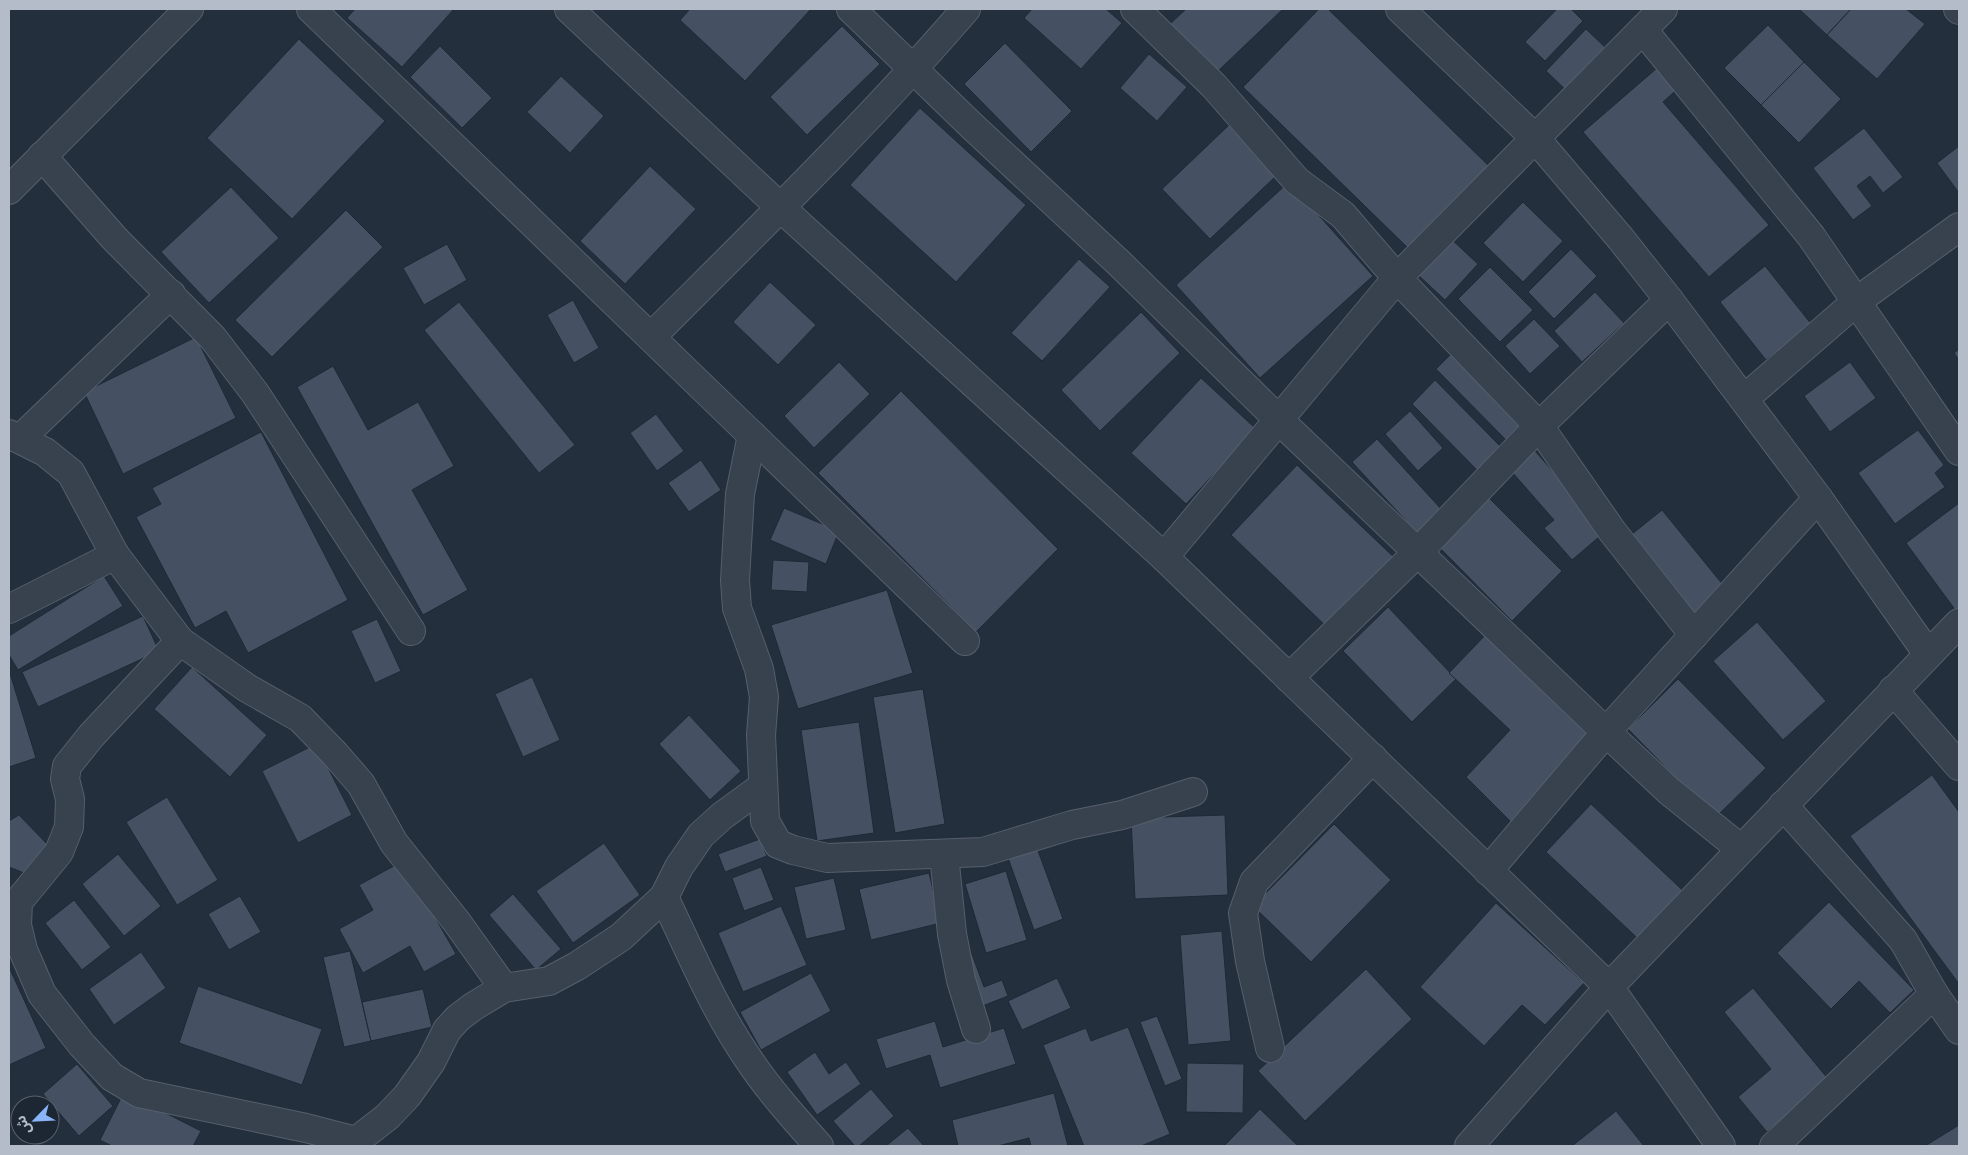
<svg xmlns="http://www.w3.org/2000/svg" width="1968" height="1155" viewBox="0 0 1968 1155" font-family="'Exo 2','Noto Sans Arabic',sans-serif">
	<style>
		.building { fill: #455162; stroke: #1f2835 }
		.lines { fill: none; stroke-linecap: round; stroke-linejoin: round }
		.street-casing { stroke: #565f6c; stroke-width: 30 }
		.street { stroke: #38414e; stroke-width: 28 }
	</style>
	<rect width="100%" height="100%" fill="#242f3e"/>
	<g class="building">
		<polygon points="355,9 454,9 402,67 347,18"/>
		<polygon points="690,9 811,9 745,81 680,20"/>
		<polygon points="1032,9 1106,9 1122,23 1081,69 1024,18"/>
		<polygon points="1186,9 1283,9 1217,72 1170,24"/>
		<polygon points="1319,9 1328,9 1491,168 1411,251 1243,87"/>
		<polygon points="1557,9 1571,9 1583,21 1545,61 1525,42"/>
		<polygon points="1799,9 1851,9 1827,35"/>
		<polygon points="1851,9 1906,9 1925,24 1877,79 1827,35"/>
		<polygon points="1768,25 1804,62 1761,105 1724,68"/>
		<polygon points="842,26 880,64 807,135 770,97"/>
		<polygon points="1586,29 1608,50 1568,92 1546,71"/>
		<polygon points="299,39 385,121 292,219 207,138"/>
		<polygon points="1005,43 1072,111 1031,152 964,84"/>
		<polygon points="440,46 492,98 462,128 410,77"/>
		<polygon points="1149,54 1187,87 1157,121 1120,88"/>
		<polygon points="1664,62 1683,84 1663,102 1769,225 1709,277 1583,132"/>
		<polygon points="1804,62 1841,99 1799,143 1761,105"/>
		<polygon points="561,76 604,116 570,153 527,112"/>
		<polygon points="920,108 1026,205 956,282 850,185"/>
		<polygon points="1229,125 1277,175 1210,239 1162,189"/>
		<polygon points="1864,128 1903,177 1883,193 1870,176 1857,186 1872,206 1853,220 1813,168"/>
		<polygon points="1959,146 1959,193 1937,163"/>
		<polygon points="650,166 696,209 625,284 580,241"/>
		<polygon points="1289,182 1373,276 1260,378 1176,285"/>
		<polygon points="231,187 279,238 209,303 161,252"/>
		<polygon points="1523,202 1563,241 1523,282 1483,243"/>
		<polygon points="346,210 383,247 272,357 235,320"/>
		<polygon points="1449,237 1478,264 1445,300 1416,273"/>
		<polygon points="447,244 467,280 424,305 403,268"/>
		<polygon points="1571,249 1597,276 1554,319 1528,292"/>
		<polygon points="1079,259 1110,287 1042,361 1011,333"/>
		<polygon points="1765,266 1812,325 1766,360 1720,302"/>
		<polygon points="1490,267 1533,310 1500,342 1458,299"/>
		<polygon points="770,282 816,325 778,365 733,322"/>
		<polygon points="1595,292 1624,323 1582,362 1554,331"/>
		<polygon points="573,300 599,348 574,363 547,315"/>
		<polygon points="459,302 575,445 539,473 424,330"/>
		<polygon points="1141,312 1180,353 1100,431 1061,390"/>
		<polygon points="1534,319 1560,346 1530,374 1505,346"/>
		<polygon points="196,337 236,418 123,474 84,392"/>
		<polygon points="1459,346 1532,420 1509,443 1436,369"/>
		<polygon points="1959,349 1959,360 1954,353"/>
		<polygon points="839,362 870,394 814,448 784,416"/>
		<polygon points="1850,362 1876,398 1830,432 1804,396"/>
		<polygon points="333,366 368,430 418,402 454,466 412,490 468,590 423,615 297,387"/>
		<polygon points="1201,378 1256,429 1186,504 1131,453"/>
		<polygon points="1435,380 1502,448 1478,471 1412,404"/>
		<polygon points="901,391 1058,549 976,632 818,473"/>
		<polygon points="1410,411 1443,448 1418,471 1385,434"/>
		<polygon points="656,414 684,451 657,471 630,433"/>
		<polygon points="1918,430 1944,465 1935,473 1945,487 1895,524 1858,473"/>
		<polygon points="261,432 348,600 248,653 226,611 195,628 136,517 161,504 152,488"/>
		<polygon points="1377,439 1443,511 1418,534 1352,462"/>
		<polygon points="1535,451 1606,531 1572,560 1544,528 1554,520 1512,472"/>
		<polygon points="701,460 721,490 689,512 668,483"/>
		<polygon points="1297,465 1399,562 1332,632 1231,535"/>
		<polygon points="1488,497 1562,571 1512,621 1439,547"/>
		<polygon points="1959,503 1959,615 1906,543"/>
		<polygon points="784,508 839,531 826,564 770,540"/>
		<polygon points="1662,510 1728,591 1694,619 1627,538"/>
		<polygon points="773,560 809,562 807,592 771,590"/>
		<polygon points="104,576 123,606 18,670 9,655 9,636"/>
		<polygon points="887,590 913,673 798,709 771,625"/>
		<polygon points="1388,607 1456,679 1412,722 1343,651"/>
		<polygon points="143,616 159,651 38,707 22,672"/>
		<polygon points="377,619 401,671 375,683 351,631"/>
		<polygon points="1757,622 1826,701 1783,740 1713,661"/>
		<polygon points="1492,628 1596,728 1512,823 1466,777 1510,730 1449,673"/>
		<polygon points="192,667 267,735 230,777 154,709"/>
		<polygon points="9,670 36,758 9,767"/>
		<polygon points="532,677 560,740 523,757 495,694"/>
		<polygon points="1678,679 1766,768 1715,818 1628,729"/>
		<polygon points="923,689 945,824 895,833 873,697"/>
		<polygon points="689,715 741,771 710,800 659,744"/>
		<polygon points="859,722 874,833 817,841 801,730"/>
		<polygon points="316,744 352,815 298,843 262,771"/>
		<polygon points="1932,775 1959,812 1959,984 1850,836"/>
		<polygon points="167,797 218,880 177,905 126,822"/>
		<polygon points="1591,804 1694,901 1649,949 1546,852"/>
		<polygon points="19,815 50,847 29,875 9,867 9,821"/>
		<polygon points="1225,815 1228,895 1135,899 1131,818"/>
		<polygon points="1334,824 1391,880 1311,962 1253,906"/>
		<polygon points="760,839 767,856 725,872 718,854"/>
		<polygon points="604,843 640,895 573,943 536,891"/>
		<polygon points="1037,848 1063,919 1034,930 1008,858"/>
		<polygon points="118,854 161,906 124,936 82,884"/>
		<polygon points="403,861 456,954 424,972 410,946 363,973 339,929 373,910 359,885"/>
		<polygon points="761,867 774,900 744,911 732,878"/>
		<polygon points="1006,871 1027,940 986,953 965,884"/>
		<polygon points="929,873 941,923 871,940 859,889"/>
		<polygon points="834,878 846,930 806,939 794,887"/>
		<polygon points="513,894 561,949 536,970 489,915"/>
		<polygon points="240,896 261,932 229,950 208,914"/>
		<polygon points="74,900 111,947 82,970 45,923"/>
		<polygon points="1829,902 1914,990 1890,1013 1859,981 1831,1009 1777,953"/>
		<polygon points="1496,903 1584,983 1545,1025 1522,1005 1484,1046 1420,987"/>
		<polygon points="781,906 807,965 743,992 718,933"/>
		<polygon points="1222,931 1231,1041 1188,1045 1180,935"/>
		<polygon points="970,949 984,987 1002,980 1008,996 980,1007 958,953"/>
		<polygon points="350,951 371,1041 344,1047 323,957"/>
		<polygon points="141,952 166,988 114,1025 89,989"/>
		<polygon points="9,967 46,1048 9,1065"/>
		<polygon points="1366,969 1412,1019 1305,1121 1258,1071"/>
		<polygon points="811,973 831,1011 761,1050 740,1012"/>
		<polygon points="1057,978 1071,1008 1022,1030 1008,1001"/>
		<polygon points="198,986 322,1029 302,1085 179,1043"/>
		<polygon points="1753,988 1829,1080 1767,1132 1738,1097 1771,1069 1724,1012"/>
		<polygon points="423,989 432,1027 371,1041 362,1002"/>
		<polygon points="1157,1016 1182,1079 1165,1086 1140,1022"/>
		<polygon points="935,1021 943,1047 1004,1028 1016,1064 940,1088 930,1055 886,1069 876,1039"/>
		<polygon points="1128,1027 1170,1134 1141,1146 1084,1146 1043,1045 1086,1028 1091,1041"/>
		<polygon points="815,1052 829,1074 846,1062 861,1084 817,1115 787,1072"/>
		<polygon points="1187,1063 1244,1064 1243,1113 1186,1112"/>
		<polygon points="77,1064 113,1106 79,1136 43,1094"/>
		<polygon points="871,1089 894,1116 859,1146 855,1146 833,1121"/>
		<polygon points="124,1092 201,1131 193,1146 112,1146 100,1140"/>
		<polygon points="1054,1093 1068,1146 1031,1146 1029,1138 998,1146 958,1146 952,1120"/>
		<polygon points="1260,1109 1298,1146 1224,1146"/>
		<polygon points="1616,1111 1644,1146 1572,1146"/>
		<polygon points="1959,1125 1959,1146 1925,1146"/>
		<polygon points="908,1128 924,1146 886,1146"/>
	</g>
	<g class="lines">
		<defs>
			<g id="street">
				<polyline points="311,9 965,641"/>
				<polyline points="569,9 780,207 1164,557 1609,987 1721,1146"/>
				<polyline points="851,9 973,127 1119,263 1279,420 1606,732 1669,791 1741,849"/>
				<polyline points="1135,9 1214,86 1297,181 1343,215 1397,278 1539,426 1612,531 1694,635"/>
				<polyline points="1400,9 1536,139 1621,239 1669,300 1818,498 1928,654"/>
				<polyline points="1958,9 1959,10"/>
				<polyline points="1643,30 1811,236 1959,451"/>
				<polyline points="42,156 114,238 213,338 255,393 411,631"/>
				<polyline points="9,190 189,9"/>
				<path d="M 651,337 C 758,230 867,124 966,9"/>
				<polyline points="1744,399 1857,301 1959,227"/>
				<polyline points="9,434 45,452 71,473 115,555 180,641 91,736 67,766 65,779 70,799 69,827 59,852 18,902 17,925 23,950 42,994 82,1045 112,1077 139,1093 306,1128 356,1141"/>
				<polyline points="752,435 740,494 735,580 737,608 759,669 764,697 761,735 765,821 778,844 793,850 827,858 983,852 1072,825 1122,815 1193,792"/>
				<polyline points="20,439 171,294"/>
				<polyline points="1164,557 1397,278 1663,9"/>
				<polyline points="9,609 115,555"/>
				<polyline points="180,641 247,688 300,718 335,754 361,784 394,843 456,921 504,988"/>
				<polyline points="1289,678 1418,552 1539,426 1669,300"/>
				<polyline points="1893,690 1959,766"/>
				<polyline points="1783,805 1903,940 1934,994 1959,1030"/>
				<polyline points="944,854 952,934 961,980 976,1029"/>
				<polyline points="1488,871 1606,732 1818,498"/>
				<path d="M 664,897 C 690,951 713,1007 747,1057 C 768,1089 794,1118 819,1146"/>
				<polyline points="1270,1048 1250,961 1243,913 1254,882 1373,758"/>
				<polyline points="358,1146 356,1141 387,1117 407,1096 431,1062 447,1030 458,1018 474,1006 504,988 549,981 577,966 621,937 664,897 679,867 701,835 722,816 763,786"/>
				<polyline points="1469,1146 1609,987 1959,623"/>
				<polyline points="1774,1146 1934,994"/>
			</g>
		</defs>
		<use href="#street" class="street-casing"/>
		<use href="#street" class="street"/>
	</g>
	<rect width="1968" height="1155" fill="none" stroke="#b4bcc9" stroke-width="20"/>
	<g transform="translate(35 1120) rotate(246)"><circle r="24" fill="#1d2633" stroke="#59626f"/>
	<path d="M0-4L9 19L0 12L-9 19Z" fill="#8ab4f8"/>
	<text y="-8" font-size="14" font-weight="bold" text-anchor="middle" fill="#b4bcc9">ش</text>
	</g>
</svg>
